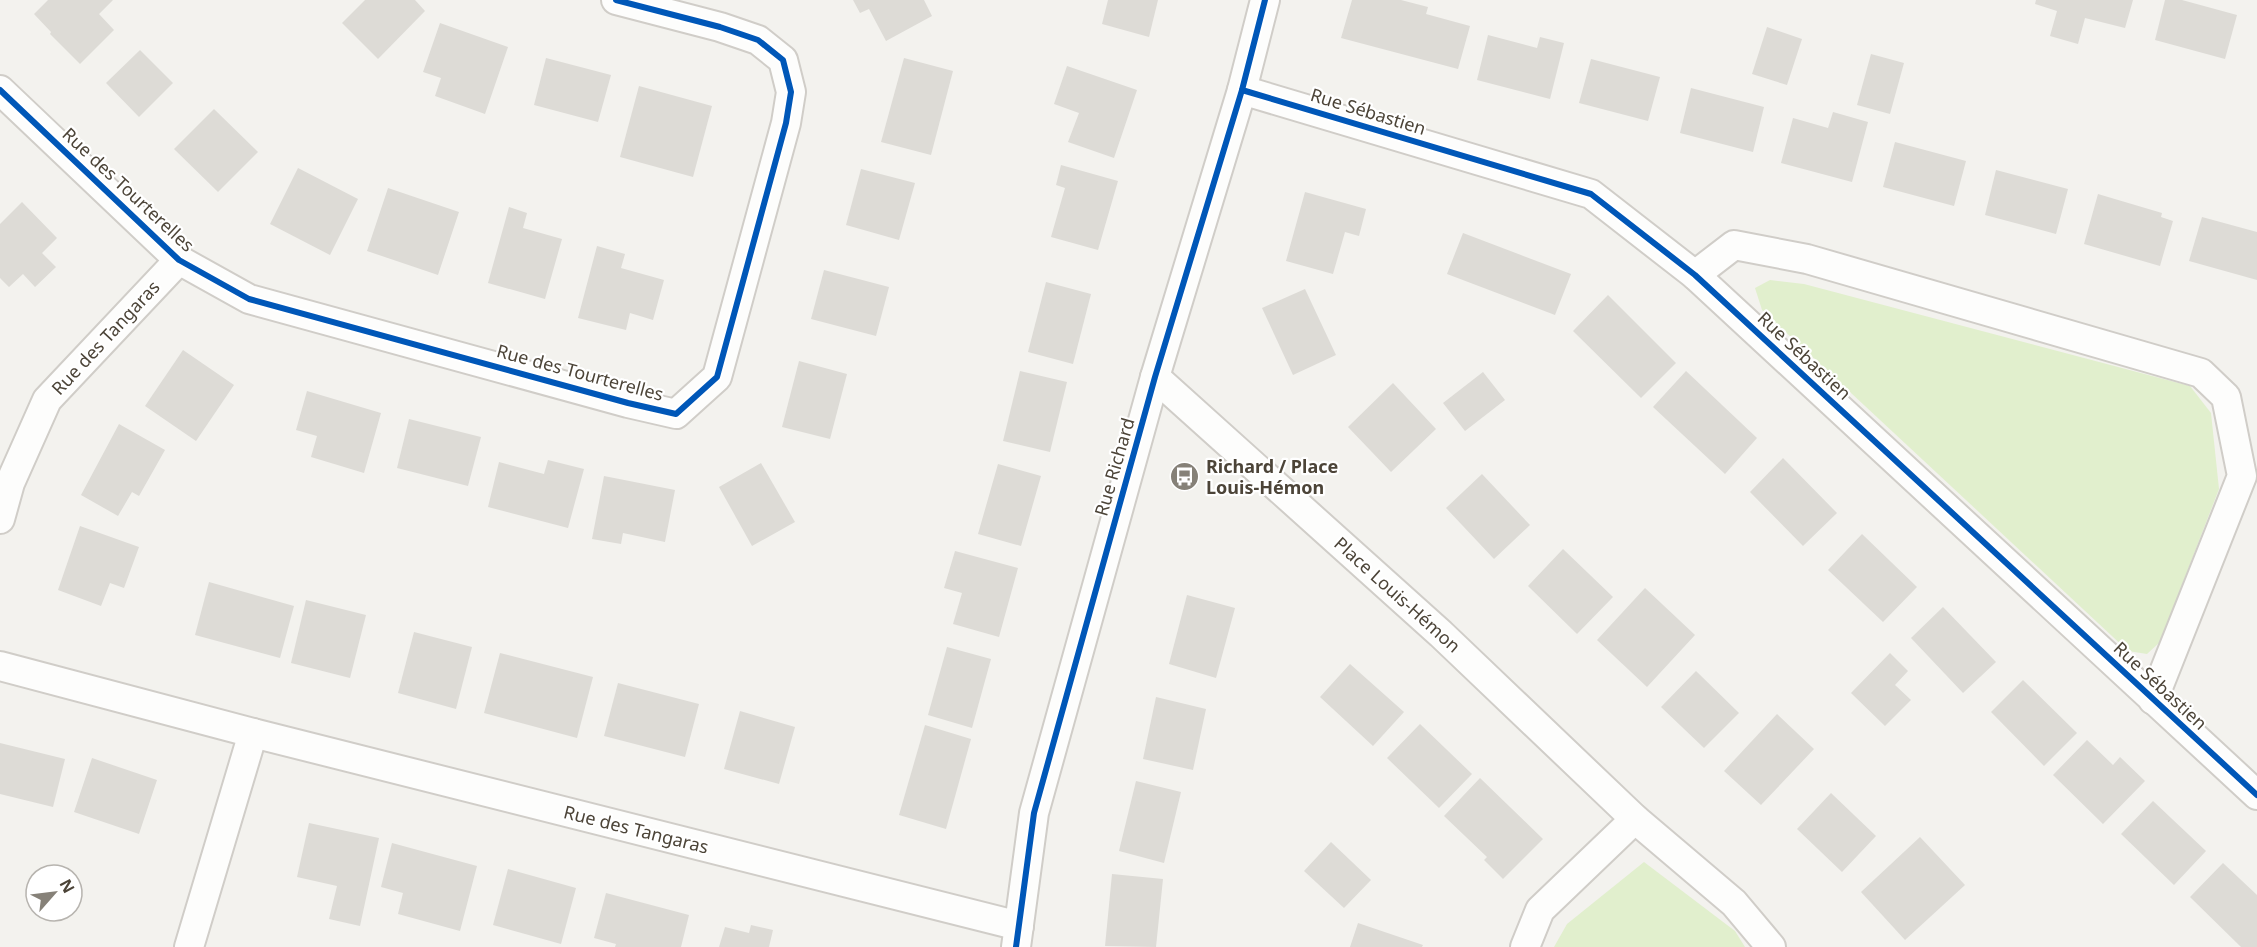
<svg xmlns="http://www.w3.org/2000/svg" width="2257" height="947" viewBox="0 0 2257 947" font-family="'Noto Sans',sans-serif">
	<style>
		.green { fill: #e1efcd }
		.building { fill: #dddbd6 }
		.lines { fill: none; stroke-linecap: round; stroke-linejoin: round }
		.street-casing { stroke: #d0cdc8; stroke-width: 32 }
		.street { stroke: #fdfdfc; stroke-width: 28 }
		.cycleway-casing { stroke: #fff; stroke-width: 10 }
		.cycleway { stroke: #0057b8; stroke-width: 6 }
		.labels { text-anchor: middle; stroke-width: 4.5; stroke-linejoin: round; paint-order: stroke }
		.street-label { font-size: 18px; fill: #4c4438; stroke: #fff }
		.poi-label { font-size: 18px; font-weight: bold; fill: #4c4438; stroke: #fff; text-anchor: start }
	</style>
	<rect width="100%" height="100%" fill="#f3f2ee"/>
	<g class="green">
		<polygon points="1770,280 1804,284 2190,386 2211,413 2219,489 2160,642 2147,654 2128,651 1762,310 1755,288"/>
		<polygon points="1644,862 1735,931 1745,947 1554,947 1567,924"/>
	</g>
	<g class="building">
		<polygon points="48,0 113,0 99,14 114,30 80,64 50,34 51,32 34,14"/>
		<polygon points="365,0 415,0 425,11 378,59 342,23"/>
		<polygon points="853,0 924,0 932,16 886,41 869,9 860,13"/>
		<polygon points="1108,0 1158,0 1149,37 1102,24"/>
		<polygon points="1352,0 1401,0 1428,7 1426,14 1470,26 1458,69 1341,38"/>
		<polygon points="2036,0 2133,0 2125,28 2085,18 2078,44 2050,36 2057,11 2035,4"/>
		<polygon points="2165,0 2182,0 2237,15 2225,59 2155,40"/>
		<polygon points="440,23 508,47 485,114 435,96 441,78 423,72"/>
		<polygon points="1767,27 1802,39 1787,85 1752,74"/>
		<polygon points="1488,35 1537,48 1540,37 1564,43 1550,99 1477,80"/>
		<polygon points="140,50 173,83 139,117 106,83"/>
		<polygon points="1871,54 1904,63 1890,114 1857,105"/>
		<polygon points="546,58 611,75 598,122 534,105"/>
		<polygon points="904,58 953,71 931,155 881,142"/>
		<polygon points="1591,59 1660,77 1648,121 1579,103"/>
		<polygon points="1067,66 1137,90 1114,158 1068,142 1079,113 1054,104"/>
		<polygon points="639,86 712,106 693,177 620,157"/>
		<polygon points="1691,88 1764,107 1753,152 1680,133"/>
		<polygon points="214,109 258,152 218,192 174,149"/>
		<polygon points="1833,112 1868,122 1852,182 1781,163 1793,118 1828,128"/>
		<polygon points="1895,142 1966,161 1954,206 1883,187"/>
		<polygon points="1061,165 1118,181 1098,250 1051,237 1065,188 1056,185"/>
		<polygon points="298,168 358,199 330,255 270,224"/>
		<polygon points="861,169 915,183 899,240 846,225"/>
		<polygon points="1996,170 2068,189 2056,234 1985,215"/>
		<polygon points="388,188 459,212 438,275 367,251"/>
		<polygon points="1305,192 1366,209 1359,236 1345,232 1333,274 1286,261"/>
		<polygon points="2098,194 2162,213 2161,217 2173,221 2160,266 2084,244"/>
		<polygon points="22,202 57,238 42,253 56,267 35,287 23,274 9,287 0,278 0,224"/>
		<polygon points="509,207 527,213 523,228 562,239 545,299 488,283"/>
		<polygon points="2202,217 2257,232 2257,280 2189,261"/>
		<polygon points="1463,233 1571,274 1555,315 1447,274"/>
		<polygon points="597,246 625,254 621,268 664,280 653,320 630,313 626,330 578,318"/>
		<polygon points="824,270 889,287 876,336 811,319"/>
		<polygon points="1046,282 1091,294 1073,364 1028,352"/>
		<polygon points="1305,289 1336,355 1293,375 1262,308"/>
		<polygon points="1608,295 1676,363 1641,398 1573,331"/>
		<polygon points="183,350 234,385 196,441 145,406"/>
		<polygon points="799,361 847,374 830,439 782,427"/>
		<polygon points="1020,371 1067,382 1050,452 1003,441"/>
		<polygon points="1686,371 1757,438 1725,474 1653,407"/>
		<polygon points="1483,372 1505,400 1465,431 1443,403"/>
		<polygon points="1393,383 1436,429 1391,472 1348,427"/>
		<polygon points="307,391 381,413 364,473 311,457 317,436 296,430"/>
		<polygon points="409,419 481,437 468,486 397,468"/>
		<polygon points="119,424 165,450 139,496 132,492 118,516 81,495"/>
		<polygon points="1783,458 1837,513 1803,546 1750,492"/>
		<polygon points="548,460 584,469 568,528 488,507 499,462 544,474"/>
		<polygon points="761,463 795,522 752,546 719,487"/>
		<polygon points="998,464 1041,476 1021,546 978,534"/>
		<polygon points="1482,474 1530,525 1494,559 1446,508"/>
		<polygon points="604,476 675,490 665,542 623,533 621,544 592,539"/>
		<polygon points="80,526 139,547 124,588 110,583 101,606 58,590"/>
		<polygon points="1862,534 1917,587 1883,622 1828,570"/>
		<polygon points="1563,549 1613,597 1577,634 1528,586"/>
		<polygon points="955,551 1018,568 999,637 953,624 962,593 944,588"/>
		<polygon points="209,582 294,606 280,658 195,635"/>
		<polygon points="1645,588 1695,635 1647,687 1597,640"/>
		<polygon points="1187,595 1235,608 1216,678 1169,664"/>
		<polygon points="306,600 366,615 350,678 291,663"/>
		<polygon points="1943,607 1996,662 1963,693 1911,638"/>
		<polygon points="414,632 472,647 456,709 398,693"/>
		<polygon points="947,647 991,659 972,728 928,715"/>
		<polygon points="500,653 593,677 577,738 484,713"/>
		<polygon points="1890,653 1908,671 1895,685 1911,700 1885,726 1851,693"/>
		<polygon points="1350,664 1404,712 1373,746 1320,697"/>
		<polygon points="1696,671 1739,713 1704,748 1661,707"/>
		<polygon points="2023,680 2077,733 2044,766 1991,712"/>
		<polygon points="618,683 699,704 685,757 604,736"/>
		<polygon points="1156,697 1206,709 1193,770 1143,759"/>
		<polygon points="740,711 795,727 779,784 724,769"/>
		<polygon points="1777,714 1814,749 1761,805 1724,771"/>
		<polygon points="1420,724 1472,774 1439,808 1387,758"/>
		<polygon points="925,725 971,739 946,829 899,815"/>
		<polygon points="2087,740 2113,765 2120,757 2145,781 2103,824 2053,775"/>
		<polygon points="0,743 65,759 53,807 0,794"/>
		<polygon points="92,758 157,780 139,834 74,812"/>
		<polygon points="1480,778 1543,839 1503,879 1484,860 1487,857 1444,816"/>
		<polygon points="1136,781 1181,792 1164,863 1119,851"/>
		<polygon points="1831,793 1876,836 1842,872 1797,829"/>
		<polygon points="2153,801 2206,851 2174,885 2121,834"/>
		<polygon points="309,823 379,838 360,926 329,919 337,886 297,877"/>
		<polygon points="1920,837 1965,885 1905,940 1861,892"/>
		<polygon points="1331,842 1371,880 1344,908 1304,871"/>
		<polygon points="392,843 477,866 460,931 398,914 403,893 381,887"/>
		<polygon points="2223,863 2257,895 2257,947 2241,947 2190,897"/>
		<polygon points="508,869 576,888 561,944 493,925"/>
		<polygon points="1112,874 1163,879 1156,947 1105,946"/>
		<polygon points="606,893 689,915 681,947 615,947 616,944 594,938"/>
		<polygon points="1358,923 1423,945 1422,947 1350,947"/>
		<polygon points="751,925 773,930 769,947 719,947 725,927 749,933"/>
	</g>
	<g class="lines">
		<defs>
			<g id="street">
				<polyline points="0,90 179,260 249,299 628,403 676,414 717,377 786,123 791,92 783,60 758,40 720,27 616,0"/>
				<polyline points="1242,90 1591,194 1695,275 2257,795"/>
				<polyline points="1695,275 1734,245 1807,259 2201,373 2226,397 2242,476 2153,700"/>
				<polyline points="1155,377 1441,634 1635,819 1734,903 1771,947"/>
				<polyline points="0,519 10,483 47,400 179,260"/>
				<polyline points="0,666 253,733 1019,926"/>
				<polyline points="189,947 253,733"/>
				<polyline points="1016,947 1034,813 1155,377 1242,90 1265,0"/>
				<polyline points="1525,947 1540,910 1635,819"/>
			</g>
		</defs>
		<use href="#street" class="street-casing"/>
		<use href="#street" class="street"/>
		<defs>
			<g id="cycleway">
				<polyline points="0,90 179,260 249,299 628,403 676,414 717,377 786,123 791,92 783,60 758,40 720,27 616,0"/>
				<polyline points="1242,90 1591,194 1695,275 2257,795"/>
				<polyline points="1016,947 1034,813 1155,377 1242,90 1265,0"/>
			</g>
		</defs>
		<use href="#cycleway" class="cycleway-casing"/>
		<use href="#cycleway" class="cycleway"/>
	</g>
	<defs>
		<symbol id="bus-disc" viewBox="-11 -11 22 22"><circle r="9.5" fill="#868178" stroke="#fff"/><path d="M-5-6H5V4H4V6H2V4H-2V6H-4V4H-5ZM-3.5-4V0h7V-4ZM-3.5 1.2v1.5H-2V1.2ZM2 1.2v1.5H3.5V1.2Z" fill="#fff"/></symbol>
	</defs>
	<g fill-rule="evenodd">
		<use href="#bus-disc" x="1168" y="460" width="33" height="33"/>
	</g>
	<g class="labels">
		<g class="street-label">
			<text transform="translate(1368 112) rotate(17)" y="6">Rue Sébastien</text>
			<text transform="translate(128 190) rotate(43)" y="6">Rue des Tourterelles</text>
			<text transform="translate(106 338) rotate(-47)" y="6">Rue des Tangaras</text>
			<text transform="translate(1804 356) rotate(43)" y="6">Rue Sébastien</text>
			<text transform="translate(580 373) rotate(15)" y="6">Rue des Tourterelles</text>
			<text transform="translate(1115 467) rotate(-74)" y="6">Rue Richard</text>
			<text transform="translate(1397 595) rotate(42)" y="6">Place Louis-Hémon</text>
			<text transform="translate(2160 686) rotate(43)" y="6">Rue Sébastien</text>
			<text transform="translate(636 830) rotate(14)" y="6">Rue des Tangaras</text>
		</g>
		<g class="poi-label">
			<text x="1206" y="473">Richard / Place<tspan x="1206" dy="21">Louis-Hémon</tspan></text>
		</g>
	</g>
	<g transform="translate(54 893) rotate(62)"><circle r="28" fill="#ffffff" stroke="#b7b4af" stroke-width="1.5"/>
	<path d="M0-4.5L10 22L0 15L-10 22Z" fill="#868178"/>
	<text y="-9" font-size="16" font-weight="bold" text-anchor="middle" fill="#4c4438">N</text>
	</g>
</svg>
